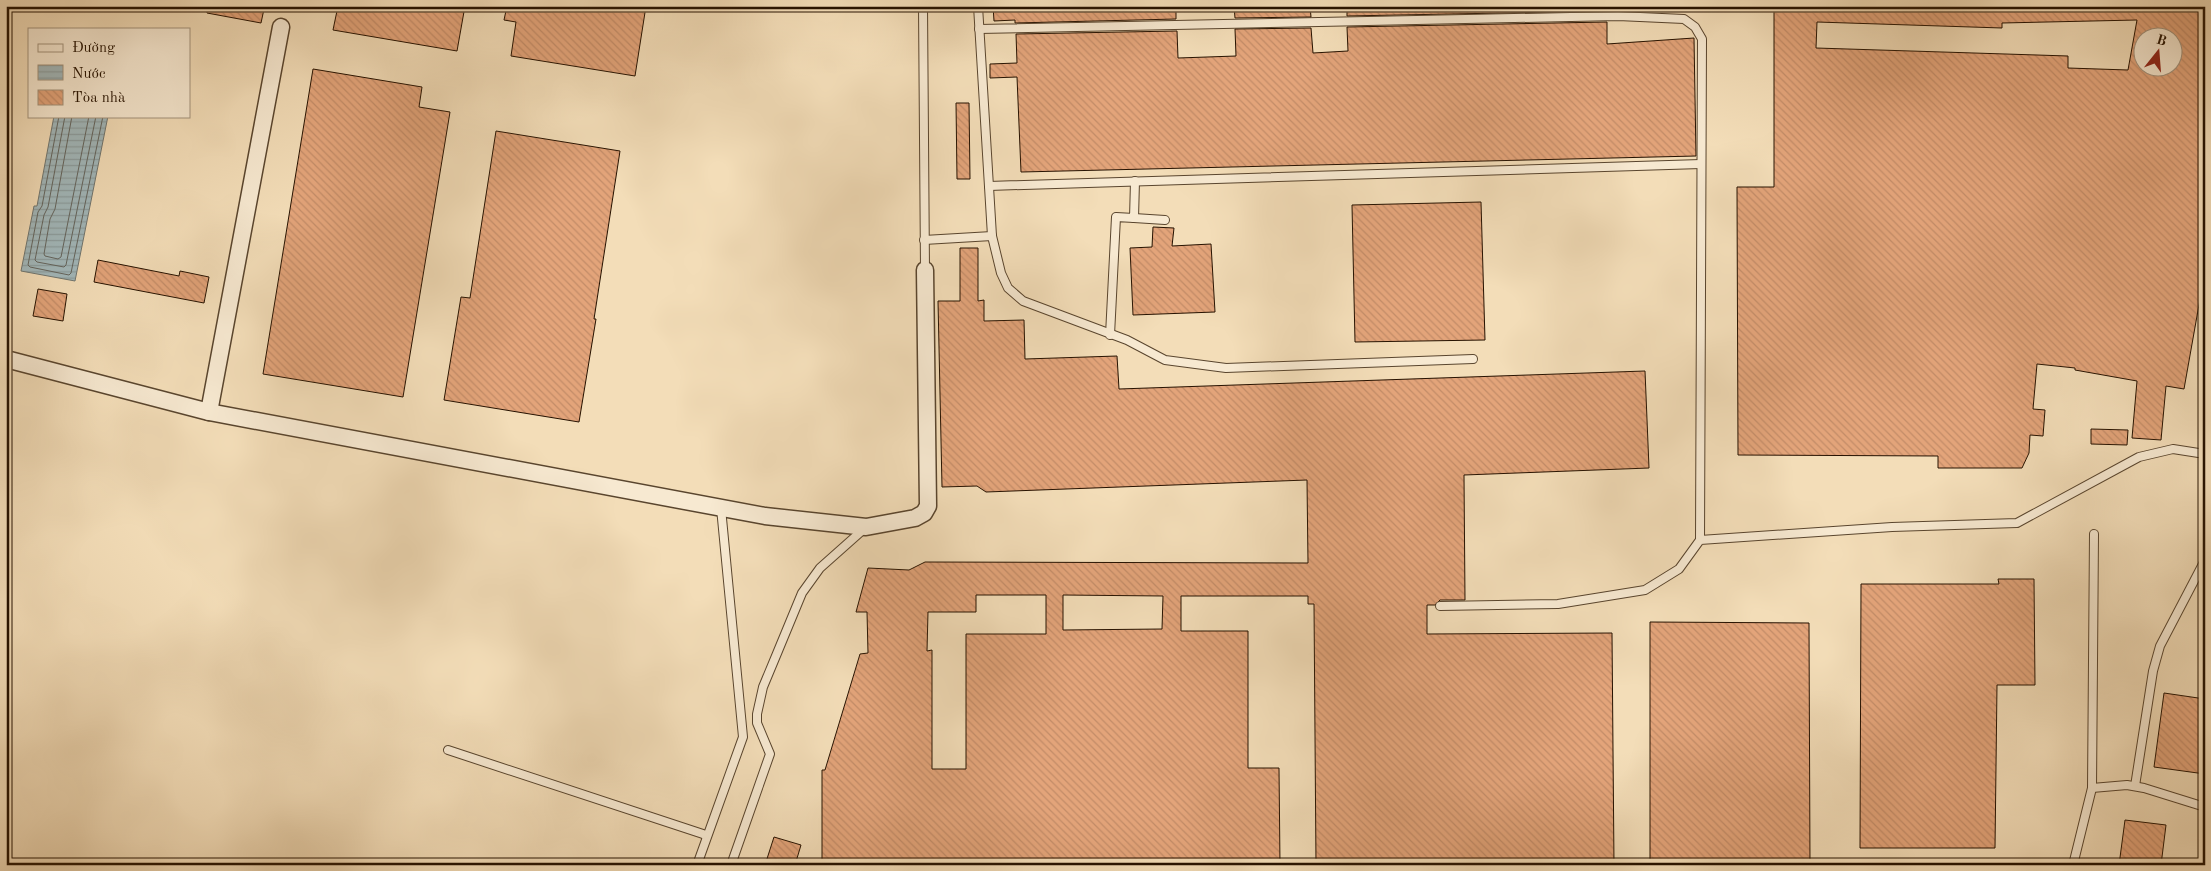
<svg xmlns="http://www.w3.org/2000/svg" width="2211" height="871" viewBox="0 0 2211 871" font-family="'Old Standard TT',serif">
	<style>
		.water { fill: url(#water-rules); stroke: #707670 }
		.lines { fill: none; stroke-linecap: round; stroke-linejoin: round }
		.shore { stroke: #64655e; stroke-width: 1 }
		.building { fill: url(#building-back-hatch); stroke: #261200; fill-rule: evenodd }
		.lane-casing { stroke: #59452e; stroke-width: 10 }
		.street-casing { stroke: #59452e; stroke-width: 19 }
		.lane { stroke: #f7e9d1; stroke-width: 8 }
		.street { stroke: #f7e9d1; stroke-width: 16 }
	</style>
	<defs>
		<pattern id="water-rules" width="6" height="5" patternUnits="userSpaceOnUse" patternTransform="scale(1.25)"><rect width="6" height="5" fill="#a2b8bb"/><path d="M0 2.5h6" fill="none" stroke="#8b9d9f"/></pattern>
		<pattern id="building-back-hatch" width="6" height="6" patternUnits="userSpaceOnUse" patternTransform="scale(1.25)"><rect width="6" height="6" fill="#e3a47a"/><path d="M-1 5l2 2M0 0l6 6M5-1l2 2" fill="none" stroke="#c38c68"/></pattern>
	</defs>
	<rect width="100%" height="100%" fill="#f3ddb8"/>
	<filter id="stains"><feTurbulence type="fractalNoise" baseFrequency=".004" numOctaves="4"/><feColorMatrix values="0 0 0 0 .2 0 0 0 0 .09 0 0 0 0 .02 0 0 0 .5 -.17"/></filter>
	<radialGradient id="worn" r=".72"><stop offset=".6" stop-color="#630" stop-opacity="0"/><stop offset="1" stop-color="#630" stop-opacity=".3"/></radialGradient>
	<polygon class="water" points="54,116 108,116 75,281 21,271 34,206 37,206"/>
	<g class="lines">
		<g class="shore">
			<polyline points="59,116 42,206 38,212 28,265 30,267 69,275 71,273 103,116"/>
			<polyline points="65,116 48,207 44,215 35,260 37,262 64,267 66,265 96,116"/>
			<polyline points="72,116 55,209 50,219 44,254 45,256 58,259 61,257 89,116"/>
		</g>
	</g>
	<g class="building">
		<polygon points="207,6 249,6 264,9 261,23 207,13"/>
		<polygon points="338,6 465,6 457,51 333,30"/>
		<polygon points="507,6 646,6 635,76 511,56 516,22 504,20"/>
		<polygon points="993,6 1176,6 1176,19 1015,23 1015,20 994,21"/>
		<polygon points="1234,6 1310,6 1311,17 1235,18"/>
		<polygon points="1347,6 1607,6 1607,11 1347,16"/>
		<path d="M 1774,6 L 2205,6 L 2205,271 L 2184,389 L 2166,386 L 2161,440 L 2132,438 L 2137,381 L 2075,370 L 2075,368 L 2037,364 L 2033,409 L 2045,410 L 2043,436 L 2030,435 L 2029,453 L 2022,468 L 1938,468 L 1938,456 L 1738,455 L 1737,187 L 1774,187 ZM 2137,20 L 2128,70 L 2068,68 L 2068,56 L 1816,48 L 1817,22 L 2002,28 L 2002,23 ZM 2144,38 L 2174,38 L 2174,68 L 2144,68 Z"/>
		<polygon points="1607,22 1607,44 1694,38 1696,156 1021,172 1017,77 990,78 990,64 1017,63 1016,34 1177,31 1178,58 1236,56 1235,29 1311,28 1313,53 1348,51 1347,27"/>
		<polygon points="313,69 422,87 419,107 450,112 403,397 263,374"/>
		<polygon points="956,103 969,103 970,179 957,179"/>
		<polygon points="496,131 620,151 594,319 596,319 579,422 444,400 461,297 470,298"/>
		<polygon points="1481,202 1485,340 1355,342 1352,205"/>
		<polygon points="1153,227 1174,228 1172,246 1211,244 1215,312 1133,315 1130,248 1152,247"/>
		<path d="M 960,248 L 978,248 L 978,301 L 984,300 L 984,321 L 1024,320 L 1025,359 L 1117,356 L 1119,389 L 1645,371 L 1649,468 L 1464,475 L 1465,600 L 1440,600 L 1435,605 L 1427,605 L 1427,634 L 1612,633 L 1614,865 L 1316,865 L 1314,604 L 1308,604 L 1308,596 L 1181,596 L 1181,631 L 1248,631 L 1248,768 L 1279,768 L 1280,865 L 822,865 L 822,770 L 825,770 L 860,654 L 868,653 L 867,612 L 856,612 L 868,568 L 909,570 L 925,562 L 1308,563 L 1307,480 L 986,492 L 977,486 L 942,487 L 938,301 L 960,301 ZM 976,595 L 1046,595 L 1046,634 L 966,634 L 966,769 L 932,769 L 932,650 L 927,651 L 928,612 L 976,612 ZM 1063,595 L 1163,596 L 1162,629 L 1063,630 Z"/>
		<polygon points="98,260 179,276 180,271 209,277 204,303 94,282"/>
		<polygon points="38,289 67,294 63,321 33,316"/>
		<polygon points="2091,429 2128,430 2127,445 2091,444"/>
		<polygon points="1998,579 2034,579 2035,685 1997,685 1995,848 1860,848 1861,584 1999,584"/>
		<polygon points="1650,622 1809,623 1810,865 1650,865"/>
		<polygon points="2164,693 2205,699 2205,774 2154,767"/>
		<polygon points="2125,820 2166,825 2161,865 2119,865"/>
		<polygon points="774,837 801,845 795,865 765,865"/>
	</g>
	<g class="lines">
		<defs>
			<g id="lane">
				<polyline points="923,6 925,270"/>
				<polyline points="978,6 992,236 1001,273 1008,288 1023,301 1127,340 1165,360 1226,368 1473,359"/>
				<polyline points="979,29 1618,16 1684,19 1695,27 1702,39 1700,540"/>
				<polyline points="989,186 1701,164"/>
				<polyline points="1134,218 1165,220"/>
				<polyline points="924,240 992,236"/>
				<polyline points="1110,335 1116,217 1134,218 1135,181"/>
				<polyline points="1440,606 1558,604 1645,590 1679,569 1700,540 1892,527 2017,523 2139,457 2173,449 2205,454"/>
				<polyline points="448,750 703,834 706,836"/>
				<polyline points="2135,786 2153,671 2160,646 2205,560"/>
				<polyline points="2092,788 2127,785 2144,788 2205,807"/>
				<polyline points="697,865 743,737 721,508"/>
				<polyline points="731,865 770,754 757,723 757,714 763,687 778,651 802,593 820,568 865,528"/>
				<polyline points="2073,865 2092,788 2094,534"/>
			</g>
			<g id="street">
				<polyline points="6,359 209,412 765,516 866,527 915,518 924,513 928,506 925,270"/>
				<polyline points="209,412 281,27"/>
			</g>
		</defs>
		<use href="#lane" class="lane-casing"/>
		<use href="#street" class="street-casing"/>
		<use href="#lane" class="lane"/>
		<use href="#street" class="street"/>
	</g>
	<rect width="2211" height="871" fill="none" stroke="#f3ddb8" stroke-width="25"/>
	<rect x="8" y="8" width="2196" height="856" fill="none" stroke="#261200" stroke-width="2.5"/>
	<rect x="12" y="12" width="2186" height="846" fill="none" stroke="#261200"/>
	<rect x="28" y="28" width="162" height="90" fill="#f7e9d1" stroke="#a3937d"/>
	<rect x="38" y="44" width="25" height="8" fill="#f7e9d1" stroke="#a3937d"/>
	<text x="72" y="52" font-size="15" fill="#261200">Đường</text>
	<rect x="38" y="65" width="25" height="15" fill="url(#water-rules)" stroke="#a3937d"/>
	<text x="72" y="78" font-size="15" fill="#261200">Nước</text>
	<rect x="38" y="90" width="25" height="15" fill="url(#building-back-hatch)" stroke="#a3937d"/>
	<text x="72" y="102" font-size="15" fill="#261200">Tòa nhà</text>
	<g transform="translate(2158 52) rotate(17)"><circle r="24" fill="#f7e9d1" stroke="#a3937d"/>
	<path d="M0-4L9 19L0 12L-9 19Z" fill="#8f2418"/>
	<text y="-8" font-size="14" font-weight="bold" text-anchor="middle" fill="#261200">B</text>
	</g>
	<rect width="100%" height="100%" filter="url(#stains)"/>
	<rect width="100%" height="100%" fill="url(#worn)"/>
</svg>
